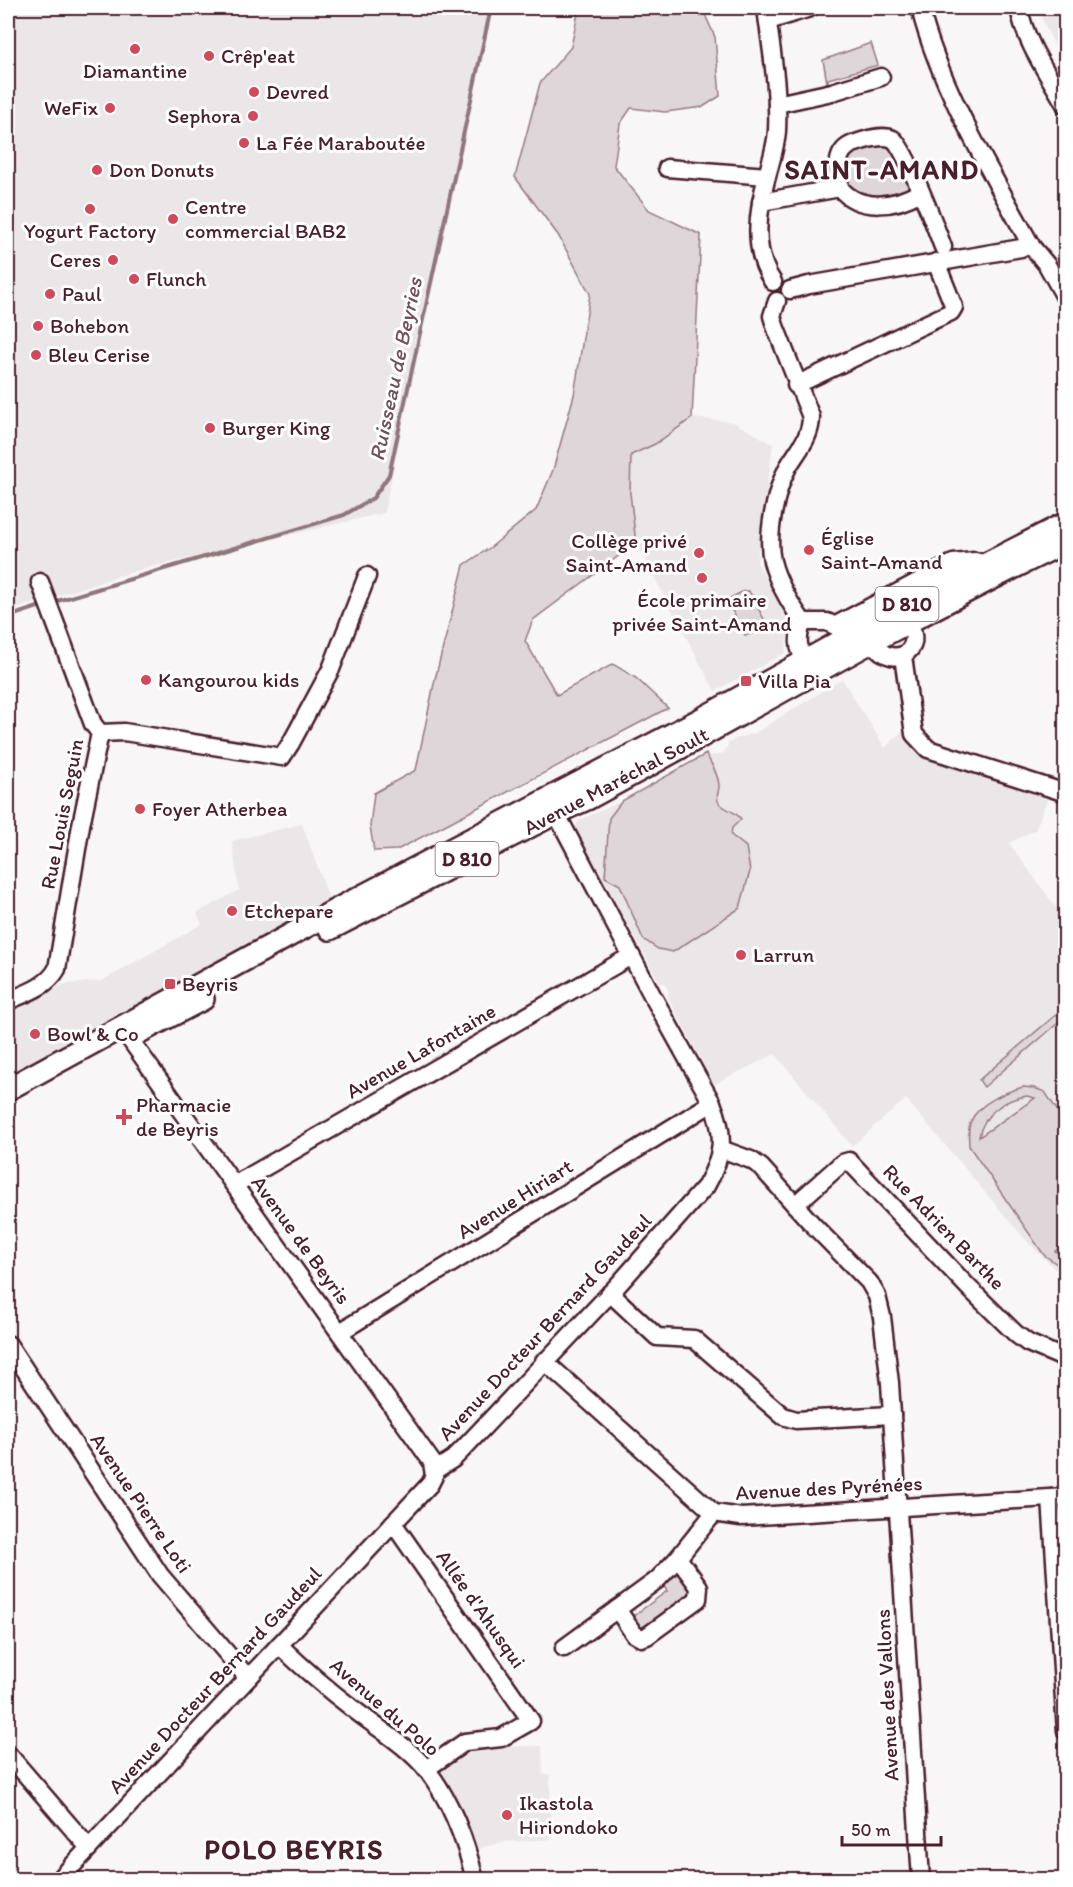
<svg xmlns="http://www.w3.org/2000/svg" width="1073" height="1887" viewBox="0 0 1073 1887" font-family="Itim,sans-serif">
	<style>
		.built { fill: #ebe6e8 }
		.green { fill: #ded6d9; stroke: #947a82; stroke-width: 1.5; fill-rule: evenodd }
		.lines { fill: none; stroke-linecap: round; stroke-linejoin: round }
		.stream { stroke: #8f747b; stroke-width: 4 }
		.minor-casing { stroke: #4a1f2b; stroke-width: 21 }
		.major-casing { stroke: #4a1f2b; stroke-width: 26 }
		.minor { stroke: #fff; stroke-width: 16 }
		.major { stroke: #fff; stroke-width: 21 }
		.poi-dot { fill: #d1495b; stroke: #fff; stroke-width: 2 }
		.labels { text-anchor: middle; stroke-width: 6; stroke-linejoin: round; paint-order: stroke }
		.shield { fill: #fff; stroke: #80626b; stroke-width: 1.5 }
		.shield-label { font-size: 20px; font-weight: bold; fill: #4a1f2b }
		.poi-label { font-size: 21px; fill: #4a1f2b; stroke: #fff; text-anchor: start }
		.street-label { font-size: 21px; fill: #4a1f2b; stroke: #fff }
		.water-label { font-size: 22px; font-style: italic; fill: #72515a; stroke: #fff }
		.district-label { font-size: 27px; font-weight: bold; letter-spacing: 1.5px; fill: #4a1f2b; stroke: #fff }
	</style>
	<rect width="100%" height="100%" fill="#f8f6f7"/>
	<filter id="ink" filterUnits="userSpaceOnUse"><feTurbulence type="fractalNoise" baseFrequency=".0167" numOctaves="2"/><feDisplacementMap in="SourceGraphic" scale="12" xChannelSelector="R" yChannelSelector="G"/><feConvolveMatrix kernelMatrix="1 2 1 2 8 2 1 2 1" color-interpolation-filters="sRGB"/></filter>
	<g filter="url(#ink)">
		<g class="built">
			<polygon points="8,8 490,8 384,513 142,569 8,611"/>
			<polygon points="1040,8 1065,8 1065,67 1043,21"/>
			<polygon points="692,418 733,422 773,444 757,562 789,625 785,653 715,691 636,543 630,493 631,455 655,444"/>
			<polygon points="842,679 885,748 903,731 1049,795 1035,830 1009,843 1065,920 1065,1279 1024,1238 906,1099 852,1146 775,1054 714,1084 668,997 669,992 665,983 660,983 575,829 578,821 622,801 707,753 711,756 722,754 725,752 728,744 736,739 755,733"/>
			<polygon points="302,824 329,899 8,1079 8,1009 66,984 102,981 202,924 197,913 239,890 232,841"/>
			<polygon points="542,1746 543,1774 550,1775 551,1839 502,1842 478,1849 454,1793 436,1766 486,1747"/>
		</g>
		<g class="green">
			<polygon points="579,8 702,8 715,37 720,96 703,107 665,112 631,108 620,124 614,166 649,210 701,235 692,418 655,444 631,455 630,493 636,543 533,620 525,641 557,695 613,664 636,678 668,708 397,850 374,851 370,826 374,793 416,770 435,679 464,565 491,547 536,510 553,470 574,395 590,294 558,235 515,177 540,83 571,47"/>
			<polygon points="871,43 878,65 828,79 828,88 823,60"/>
			<polygon points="886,140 898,153 910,189 893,201 848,192 844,154"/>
			<path d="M 744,591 L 749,591 L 766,623 C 762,629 752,635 745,635 L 728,602 L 730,598 Z"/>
			<path d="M 706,754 C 711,764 719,775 719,786 C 719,792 716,795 718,801 C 723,810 735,810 741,819 L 732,828 L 731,835 L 746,847 L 750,871 L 740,908 L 673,952 L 658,949 L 643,939 L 620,885 L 605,877 L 609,818 L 622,801 Z"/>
			<polygon points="1065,1007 1065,1017 984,1087 979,1080"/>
			<path d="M 1023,1087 L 1034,1088 L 1045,1092 L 1065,1122 L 1065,1244 L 1055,1251 L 1059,1254 L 1065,1255 L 1065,1266 L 1057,1264 L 1044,1255 L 969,1146 C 969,1138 967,1129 971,1121 C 979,1103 1005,1092 1023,1087 ZM 1027,1096 L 1035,1098 L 979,1137 C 983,1114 1004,1099 1027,1096 Z"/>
			<polygon points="678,1571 693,1584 693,1595 645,1633 629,1619 667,1591 662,1583 673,1572"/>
		</g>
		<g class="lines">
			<g class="stream">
				<polyline points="54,602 344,515 373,498 389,475 491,8"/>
				<polyline points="8,617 44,605"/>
			</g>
			<defs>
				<g id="minor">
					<path d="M 766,8 C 771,48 779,90 777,131 C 776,146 771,161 767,176 C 758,210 751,250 773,282"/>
					<path d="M 920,8 C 940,88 992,174 1032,247 L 1047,265 L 1066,299"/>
					<path d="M 1019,8 C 1025,43 1049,75 1066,106"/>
					<polyline points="768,21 810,8"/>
					<polyline points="777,104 832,92 881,77"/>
					<polyline points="667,168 767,176"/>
					<path d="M 840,188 C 859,212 896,207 920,192"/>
					<path d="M 761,202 L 840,188 C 838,172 834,151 853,144 C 864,140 882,134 893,139 C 904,144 937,231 943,247"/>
					<polyline points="790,290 809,285 1021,248 1030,243"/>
					<path d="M 777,301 L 772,316 L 775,326 L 811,417 C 811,437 798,450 788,467 C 776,489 766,535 772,561 C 777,581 791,605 803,622"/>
					<polyline points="796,385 951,312 954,307 936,262"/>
					<path d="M 803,622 C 795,641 798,655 813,669"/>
					<polyline points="803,622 827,622 845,631"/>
					<polyline points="836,625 953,563 975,561 987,564"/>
					<path d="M 872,642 C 896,676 933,643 901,616"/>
					<polyline points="903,656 914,734 928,749 1066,793"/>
					<polyline points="100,733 124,732 282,757 291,743 331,669 367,576"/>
					<path d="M 8,1001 C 26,993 47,987 57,969 L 81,825 L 100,733 L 93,724 L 40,582"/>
					<polyline points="721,1149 751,1160 761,1167 813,1225 869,1282 877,1296 882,1317 890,1383 921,1880"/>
					<polyline points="234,1185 631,956"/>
					<polyline points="795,1205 842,1163 849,1161 968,1287 1016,1334 1028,1343 1066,1359"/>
					<polyline points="610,1293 657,1337 694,1339 783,1416 796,1420 892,1415"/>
					<polyline points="340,1332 712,1103"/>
					<polyline points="8,1344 160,1575 248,1678"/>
					<polyline points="544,1361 714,1513 741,1517 1066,1497"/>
					<path d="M 434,1471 L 453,1459 L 462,1450 L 618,1285 L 706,1186 C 723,1156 726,1136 712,1103 L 652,995 L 556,813"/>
					<polyline points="1051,1498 1066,1731"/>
					<polyline points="393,1523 531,1721 501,1738 465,1742 426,1769"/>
					<polyline points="617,1609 634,1634 641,1638 647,1636 698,1599 699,1587 678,1558"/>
					<path d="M 279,1645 C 302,1667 327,1689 352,1708 C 377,1728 407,1745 427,1770 C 451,1801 466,1842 475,1880"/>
					<polyline points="564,1648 657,1580 678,1558 714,1513"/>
					<polyline points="8,1754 89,1848"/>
					<polyline points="59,1880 430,1484 434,1476 432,1462 129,1038"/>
				</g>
				<g id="major">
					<path d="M 330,929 L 556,813 L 587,799 C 746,713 902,620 1066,542"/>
					<polyline points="132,1036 203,999"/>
					<polyline points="8,1089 349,903 703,718 906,605 1066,523"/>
				</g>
			</defs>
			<use href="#minor" class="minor-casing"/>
			<use href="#major" class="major-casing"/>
			<use href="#minor" class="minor"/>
			<use href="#major" class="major"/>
		</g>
	</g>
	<g class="poi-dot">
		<circle cx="135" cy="49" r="6"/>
		<circle cx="209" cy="56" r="6"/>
		<circle cx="254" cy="92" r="6"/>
		<circle cx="110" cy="108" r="6"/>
		<circle cx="253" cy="116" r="6"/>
		<circle cx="244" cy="143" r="6"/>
		<circle cx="97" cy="170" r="6"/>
		<circle cx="90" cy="209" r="6"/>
		<circle cx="173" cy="219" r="6"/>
		<circle cx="113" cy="260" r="6"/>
		<circle cx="134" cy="279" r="6"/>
		<circle cx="50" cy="294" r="6"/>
		<circle cx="38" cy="326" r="6"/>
		<circle cx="36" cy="355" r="6"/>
		<circle cx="210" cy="428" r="6"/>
		<circle cx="809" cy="550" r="6"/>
		<circle cx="699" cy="553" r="6"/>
		<circle cx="702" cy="578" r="6"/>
		<circle cx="146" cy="680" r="6"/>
		<rect x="740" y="675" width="12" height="12" rx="3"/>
		<circle cx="140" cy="809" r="6"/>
		<circle cx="232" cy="911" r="6"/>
		<circle cx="741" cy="955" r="6"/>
		<rect x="164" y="978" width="12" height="12" rx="3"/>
		<circle cx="35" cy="1034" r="6"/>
		<path d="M121 1108h6v6h6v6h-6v6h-6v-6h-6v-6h6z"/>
		<circle cx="507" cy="1815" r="6"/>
	</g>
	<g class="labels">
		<g class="shield">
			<rect x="875.5" y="587" width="63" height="34" rx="4.5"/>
			<rect x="435.5" y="842" width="63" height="34" rx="4.5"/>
		</g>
		<g class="shield-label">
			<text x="907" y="611">D 810</text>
			<text x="467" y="866">D 810</text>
		</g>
		<g class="poi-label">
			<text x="221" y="63">Crêp'eat</text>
			<text x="135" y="78" text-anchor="middle">Diamantine</text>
			<text x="266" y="99">Devred</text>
			<text x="98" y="115" text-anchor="end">WeFix</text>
			<text x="241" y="123" text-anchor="end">Sephora</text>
			<text x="256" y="150">La Fée Maraboutée</text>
			<text x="109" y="177">Don Donuts</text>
			<text x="185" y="214">Centre<tspan x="185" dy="24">commercial BAB2</tspan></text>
			<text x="90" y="238" text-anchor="middle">Yogurt Factory</text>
			<text x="101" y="267" text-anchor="end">Ceres</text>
			<text x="146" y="286">Flunch</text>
			<text x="62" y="301">Paul</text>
			<text x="50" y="333">Bohebon</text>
			<text x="48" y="362">Bleu Cerise</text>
			<text x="222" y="435">Burger King</text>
			<text x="821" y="545">Église<tspan x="821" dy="24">Saint-Amand</tspan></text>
			<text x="687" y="548" text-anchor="end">Collège privé<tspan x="687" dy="24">Saint-Amand</tspan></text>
			<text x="702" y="607" text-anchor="middle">École primaire<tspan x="702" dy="24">privée Saint-Amand</tspan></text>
			<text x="158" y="687">Kangourou kids</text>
			<text x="758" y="688">Villa Pia</text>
			<text x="152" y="816">Foyer Atherbea</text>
			<text x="244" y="918">Etchepare</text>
			<text x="753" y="962">Larrun</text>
			<text x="182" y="991">Beyris</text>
			<text x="47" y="1041">Bowl &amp; Co</text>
			<text x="136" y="1112">Pharmacie<tspan x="136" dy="24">de Beyris</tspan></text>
			<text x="519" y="1810">Ikastola<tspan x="519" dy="24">Hiriondoko</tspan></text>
		</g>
		<g class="street-label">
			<text transform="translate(616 781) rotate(-28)" y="7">Avenue Maréchal Soult</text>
			<text transform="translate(62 814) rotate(-79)" y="7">Rue Louis Seguin</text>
			<text transform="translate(421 1051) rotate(-30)" y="7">Avenue Lafontaine</text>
			<text transform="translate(515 1199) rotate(-32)" y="7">Avenue Hiriart</text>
			<text transform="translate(944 1227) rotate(46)" y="7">Rue Adrien Barthe</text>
			<text transform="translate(301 1240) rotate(54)" y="7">Avenue de Beyris</text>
			<text transform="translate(545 1327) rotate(-47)" y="7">Avenue Docteur Bernard Gaudeul</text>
			<text transform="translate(829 1488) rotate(-3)" y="7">Avenue des Pyrénées</text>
			<text transform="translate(141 1503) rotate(56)" y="7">Avenue Pierre Loti</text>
			<text transform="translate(481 1609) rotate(55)" y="7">Allée d'Ahusqui</text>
			<text transform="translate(215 1680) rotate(-47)" y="7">Avenue Docteur Bernard Gaudeul</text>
			<text transform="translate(887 1695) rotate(-93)" y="7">Avenue des Vallons</text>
			<text transform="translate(385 1707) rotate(41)" y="7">Avenue du Polo</text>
		</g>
		<g class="water-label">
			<text transform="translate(395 369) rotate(-78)" y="8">Ruisseau de Beyries</text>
		</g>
		<g class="district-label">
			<text x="882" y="179">SAINT-AMAND</text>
			<text x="294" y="1859">POLO BEYRIS</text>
		</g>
	</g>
	<rect width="1073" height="1887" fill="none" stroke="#fff" stroke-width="30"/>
	<rect x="15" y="15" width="1043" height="1857" fill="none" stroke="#4a1f2b" stroke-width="2" filter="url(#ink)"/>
	<path d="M842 1836v9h99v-9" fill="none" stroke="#4a1f2b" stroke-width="3"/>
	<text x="851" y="1836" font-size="18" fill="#4a1f2b" stroke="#ffffff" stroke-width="4.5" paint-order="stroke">50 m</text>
</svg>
